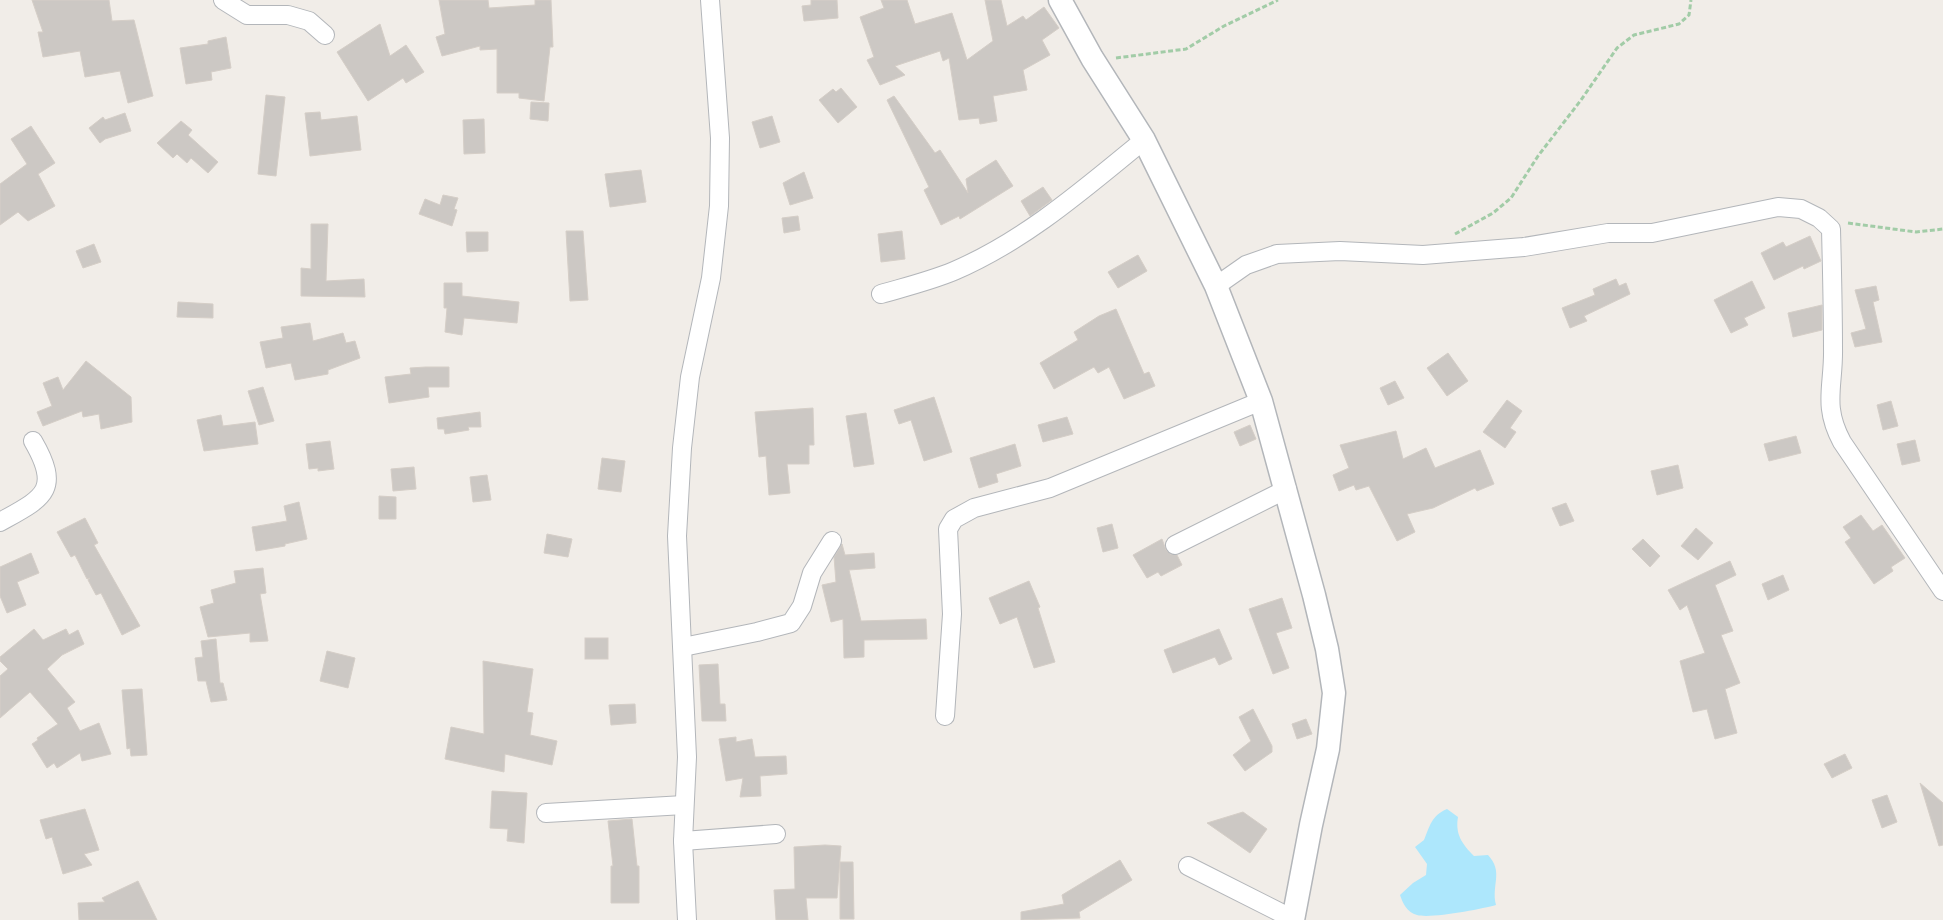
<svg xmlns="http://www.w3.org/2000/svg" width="1943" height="920" viewBox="0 0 1943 920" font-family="'Fira Sans Condensed',sans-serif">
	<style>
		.water { fill: #ade7fc }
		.building { fill: #ccc8c4; stroke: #d5cec7 }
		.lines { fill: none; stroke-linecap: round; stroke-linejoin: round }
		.minor-casing { stroke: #b3b6ba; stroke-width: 20 }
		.tertiary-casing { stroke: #b3b6ba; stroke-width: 25 }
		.path { stroke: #a2cca7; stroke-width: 3; stroke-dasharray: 5 2.5; stroke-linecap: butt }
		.minor { stroke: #fff; stroke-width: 18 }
		.tertiary { stroke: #fff; stroke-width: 22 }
	</style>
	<rect width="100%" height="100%" fill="#f1ede8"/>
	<path class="water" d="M 1447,809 L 1458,817 C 1455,834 1462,844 1474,856 L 1488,855 C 1504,872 1491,885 1496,905 C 1482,909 1430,919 1417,915 C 1407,912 1403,904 1400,895 L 1413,883 L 1426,875 L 1427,864 L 1415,847 L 1424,840 C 1430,826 1431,816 1447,809 Z"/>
	<g class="building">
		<polygon points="32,0 109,0 112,21 134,20 153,96 128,103 120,71 85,77 80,51 43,57 38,32 43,32"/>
		<polygon points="439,0 488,0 489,8 535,5 535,0 551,0 553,47 550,47 544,101 519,98 519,93 497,93 497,49 480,50 480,46 442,56 436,37 445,34"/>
		<polygon points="811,0 837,0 838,18 804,21 802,6 811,5"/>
		<polygon points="881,0 907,0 915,24 952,13 967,60 993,41 985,0 1001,0 1007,26 1023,16 1026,20 1044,7 1059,28 1042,40 1050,55 1023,70 1027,90 993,96 997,121 980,124 979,118 959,120 949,58 943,61 940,51 895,66 905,75 880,85 867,60 874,57 860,17 884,8"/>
		<polygon points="380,24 390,56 406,45 424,72 406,83 403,78 368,101 337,52"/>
		<polygon points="226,37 231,68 211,72 212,80 186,84 180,48 208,44 208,41"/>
		<polygon points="841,88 857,107 838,123 819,100 833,89 836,92"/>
		<polygon points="266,95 285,97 276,176 258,174"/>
		<polygon points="894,96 935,153 940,150 968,193 966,179 996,160 1013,186 960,219 959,216 941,225 924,190 929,187 887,100"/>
		<polygon points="531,102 549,103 548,121 530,119"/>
		<polygon points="320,112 321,120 357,116 361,150 310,156 305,113"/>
		<polygon points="125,113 131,131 105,139 100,143 89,128 103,117 105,120"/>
		<polygon points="772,116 780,142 760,148 752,122"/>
		<polygon points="484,119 485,153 464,154 463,120"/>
		<polygon points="181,121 192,130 188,135 218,162 208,173 191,158 187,163 177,154 173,158 157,143"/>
		<polygon points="31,126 55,163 38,174 55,206 28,221 18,212 0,225 0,184 27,164 11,139"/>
		<polygon points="641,170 646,202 610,207 605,174"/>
		<polygon points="804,172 813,198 790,205 783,183"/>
		<polygon points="1043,187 1052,200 1030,216 1021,201"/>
		<polygon points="443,195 458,198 454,209 457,210 452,226 419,214 425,199 440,205"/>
		<polygon points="798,216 800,230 784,233 782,218"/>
		<polygon points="311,224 328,224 326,281 364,279 365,297 301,296 301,268 311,269"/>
		<polygon points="566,231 583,231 588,300 570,301"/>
		<polygon points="902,231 905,259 881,262 878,234"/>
		<polygon points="466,232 488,232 488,251 467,252"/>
		<polygon points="1810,236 1821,261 1804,269 1803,266 1774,280 1761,253 1783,242 1786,247"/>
		<polygon points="94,244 101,262 83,268 76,251"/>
		<polygon points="1138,255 1147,271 1118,288 1108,272"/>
		<polygon points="1616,279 1619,286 1626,283 1630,294 1584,316 1587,321 1570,328 1562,308 1595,295 1593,289"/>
		<polygon points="1752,281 1765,308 1744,318 1748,325 1731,333 1714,300"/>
		<polygon points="444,283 462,283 462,296 519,302 517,323 464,318 462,335 445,332 447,308 444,308"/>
		<polygon points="1876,286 1879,300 1873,302 1882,342 1855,347 1851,333 1866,329 1855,290"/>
		<polygon points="178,302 213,304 213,318 177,317"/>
		<polygon points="1822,305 1822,330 1793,337 1788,313"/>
		<polygon points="1116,309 1144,374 1149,372 1155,386 1124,399 1109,367 1098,373 1094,367 1054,389 1040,363 1078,340 1074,332 1099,316"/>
		<polygon points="310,323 313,341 343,333 346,343 355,341 360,358 328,370 328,374 295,380 291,363 266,368 260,342 283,338 281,327"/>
		<polygon points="1448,353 1468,381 1447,396 1427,368"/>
		<polygon points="86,361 131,397 132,422 101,429 99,414 83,417 82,411 43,426 37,412 52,406 43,383 58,377 63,390"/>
		<polygon points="426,367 449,367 449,387 428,387 429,397 389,403 385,377 411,374 410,368"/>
		<polygon points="1395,381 1404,398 1388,405 1380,388"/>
		<polygon points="263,387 274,421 259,425 248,391"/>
		<polygon points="934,397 952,452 924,461 911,420 899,424 894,410"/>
		<polygon points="1507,400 1522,411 1510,428 1516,432 1505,448 1483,432"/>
		<polygon points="1891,401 1898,426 1883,430 1877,405"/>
		<polygon points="813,408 814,445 809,445 809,464 787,464 790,493 769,495 766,456 759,457 755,412"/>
		<polygon points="480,412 481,427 468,427 469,430 445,434 444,429 438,429 437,418"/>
		<polygon points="866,413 874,464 854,467 846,416"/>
		<polygon points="221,415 223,426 255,422 258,444 204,451 197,420"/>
		<polygon points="1067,417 1073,434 1043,442 1038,425"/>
		<polygon points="1250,425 1256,439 1240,446 1234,432"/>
		<polygon points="1396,431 1403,459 1426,448 1435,468 1480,450 1494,484 1477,491 1475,488 1433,508 1407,514 1415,532 1397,541 1369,486 1356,490 1354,485 1339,491 1333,475 1349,468 1340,445"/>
		<polygon points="1796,436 1801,453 1769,461 1764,444"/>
		<polygon points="1915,440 1920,461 1902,465 1897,444"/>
		<polygon points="330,441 334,469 318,471 318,468 309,469 306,444"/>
		<polygon points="1015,444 1021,466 996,474 998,482 979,488 970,458"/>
		<polygon points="602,458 625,461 621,492 598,489"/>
		<polygon points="1678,465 1683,488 1657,495 1651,471"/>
		<polygon points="414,467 416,489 393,491 391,469"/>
		<polygon points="487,475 491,500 473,502 470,477"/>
		<polygon points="379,496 396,497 396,519 379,519"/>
		<polygon points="299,502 307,539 285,544 285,546 256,551 252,527 287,521 284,506"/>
		<polygon points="1566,503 1574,521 1560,526 1552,508"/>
		<polygon points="1861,515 1873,531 1882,525 1905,558 1891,567 1893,571 1874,584 1845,542 1851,538 1843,527"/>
		<polygon points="85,518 98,543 94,545 140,626 122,635 101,593 96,595 88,580 90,578 87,579 75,555 71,557 57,532"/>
		<polygon points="1112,524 1118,548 1103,552 1097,528"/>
		<polygon points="1696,528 1713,543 1698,560 1681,546"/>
		<polygon points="547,534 572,539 568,557 544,553"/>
		<polygon points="1162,539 1166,550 1170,554 1177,555 1182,565 1161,576 1158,572 1147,578 1133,555"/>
		<polygon points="1643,539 1660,556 1650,567 1632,549"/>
		<polygon points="842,544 845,555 874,553 875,568 849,570 861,621 926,619 927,639 864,640 864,657 844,658 843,619 831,622 822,585 836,582 834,557"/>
		<polygon points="31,553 39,573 17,582 26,605 7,613 0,596 0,567"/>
		<polygon points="1730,561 1736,575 1715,585 1733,631 1721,635 1740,683 1725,689 1737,733 1715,739 1707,709 1693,712 1680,661 1705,653 1687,605 1680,610 1668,590"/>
		<polygon points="263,568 266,593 260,594 268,641 250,642 250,633 208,637 200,607 214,603 211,590 236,583 234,571"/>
		<polygon points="1783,575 1789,590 1768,600 1762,584"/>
		<polygon points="1029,581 1040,607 1038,608 1055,662 1034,668 1017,617 1000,624 989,598"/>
		<polygon points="1282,598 1292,628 1276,633 1289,668 1273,674 1249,609"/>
		<polygon points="34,629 43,640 66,629 69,635 78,630 84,644 62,655 47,669 75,702 67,708 80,731 99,723 111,754 82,761 80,753 57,768 54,763 47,768 32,744 38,740 37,738 58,724 30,692 0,718 0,676 8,669 0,661 0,657"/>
		<polygon points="1219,629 1232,659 1219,665 1215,657 1173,673 1164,650"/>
		<rect x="585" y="638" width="23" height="21"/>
		<polygon points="216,639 220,683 223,683 227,700 211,702 206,681 198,681 195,658 203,657 201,641"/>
		<polygon points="327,651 355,658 348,688 320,681"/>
		<polygon points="483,661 533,669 527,712 533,713 530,735 557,741 552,765 505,754 504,772 445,759 451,727 484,734"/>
		<polygon points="718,664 720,704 725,704 726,721 702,721 699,665"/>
		<polygon points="142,689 147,755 131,756 130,748 127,749 122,690"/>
		<polygon points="635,704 636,723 611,725 609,705"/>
		<polygon points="1253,709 1272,746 1272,752 1245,771 1233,755 1251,741 1239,717"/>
		<polygon points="1306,719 1312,734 1297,739 1292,724"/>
		<polygon points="736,737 736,742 752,739 755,757 786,756 787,774 760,776 761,796 740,797 743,778 726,781 719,739"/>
		<polygon points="1845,754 1852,768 1832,778 1824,764"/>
		<polygon points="1920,783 1943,803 1943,845 1939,846"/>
		<polygon points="492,791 527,793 524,843 507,841 508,829 490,828"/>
		<polygon points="1887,795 1897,822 1882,828 1872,800"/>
		<polygon points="85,809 99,850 84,854 92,865 63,874 52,837 46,839 40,820"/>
		<polygon points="1243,812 1267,829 1250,853 1207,823"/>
		<polygon points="632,819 637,866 639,866 639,903 611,903 611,866 613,866 608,821"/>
		<polygon points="825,845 841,846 837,898 806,898 808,920 776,920 774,890 795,889 794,847"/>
		<polygon points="1120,860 1132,880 1079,912 1080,918 1021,920 1021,912 1064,904 1062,895"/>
		<polygon points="840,862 853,862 854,919 840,919"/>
		<polygon points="138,881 157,920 79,920 78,903 105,902 102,898"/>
	</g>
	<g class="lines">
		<defs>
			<g id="minor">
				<polyline points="223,0 247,15 288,15 309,21 325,35"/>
				<path d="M 1216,286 L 1246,265 L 1277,254 L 1340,251 L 1423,255 L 1524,247 L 1608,233 L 1652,233 L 1778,207 L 1801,209 L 1819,218 L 1831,229 C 1832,269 1833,309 1833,348 C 1834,386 1822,405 1842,442 L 1943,591"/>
				<path d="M 881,294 C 905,287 930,281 954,271 C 1026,240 1084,189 1144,140"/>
				<path d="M 0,522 C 43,498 62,491 33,441"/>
				<polyline points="1175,545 1287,489"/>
				<polyline points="683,647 757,632 791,623 802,606 812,573 832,541"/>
				<polyline points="945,716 952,614 948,529 954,519 974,508 1050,488 1261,401"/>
				<polyline points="546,813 684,805"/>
				<polyline points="683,841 776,834"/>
				<polyline points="1188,866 1293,919"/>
				<polyline points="687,920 683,841 687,757 677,536 682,448 690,377 711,278 719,206 720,138 710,0"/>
			</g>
			<polyline id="tertiary" points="1060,0 1092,58 1144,140 1216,286 1261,401 1314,595 1327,649 1334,693 1328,749 1311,825 1293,920"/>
		</defs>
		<use href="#minor" class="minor-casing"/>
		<use href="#tertiary" class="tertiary-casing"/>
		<g class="path">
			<polyline points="1116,58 1186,49 1224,26 1278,0"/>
			<polyline points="1848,223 1916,232 1943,229"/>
			<polyline points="1455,234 1493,213 1511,198 1538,156 1581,100 1617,48 1634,35 1679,24 1689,15 1691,0"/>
		</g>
		<use href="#minor" class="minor"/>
		<use href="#tertiary" class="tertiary"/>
	</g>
</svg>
